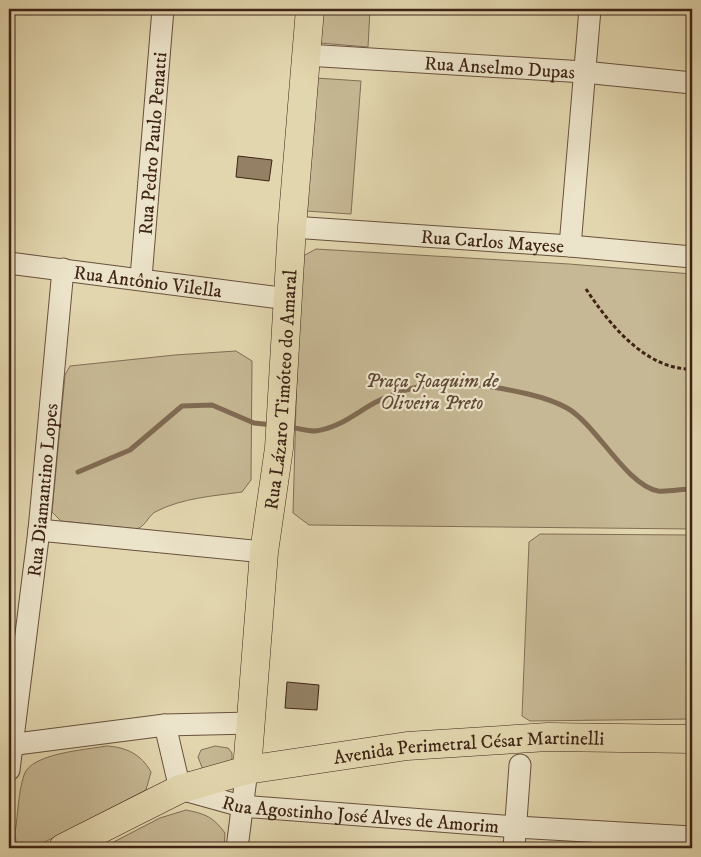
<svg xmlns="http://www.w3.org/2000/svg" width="701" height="857" viewBox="0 0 701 857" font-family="'IM FELL DW Pica',serif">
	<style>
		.green { fill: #c6b894; stroke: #826e55 }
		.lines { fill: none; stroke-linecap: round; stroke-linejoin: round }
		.stream { stroke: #806a52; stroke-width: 5 }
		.building { fill: #948165; stroke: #3f2416 }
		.minor-casing { stroke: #68503c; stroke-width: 23 }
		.major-casing { stroke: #3f2416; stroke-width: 29 }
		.path { stroke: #3f2416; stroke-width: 3; stroke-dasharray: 4 2.5; stroke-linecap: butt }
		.minor { stroke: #ece4ca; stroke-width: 21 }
		.major { stroke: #e2d6ae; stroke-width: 28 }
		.labels { text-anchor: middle; stroke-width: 4.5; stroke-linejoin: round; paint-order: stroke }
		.street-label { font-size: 19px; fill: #3f2416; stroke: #ece4ca }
		.park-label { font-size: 19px; font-style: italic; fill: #614936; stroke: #ece4ca }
	</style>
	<rect width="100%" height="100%" fill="#e2d6ae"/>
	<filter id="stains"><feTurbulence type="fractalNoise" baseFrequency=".004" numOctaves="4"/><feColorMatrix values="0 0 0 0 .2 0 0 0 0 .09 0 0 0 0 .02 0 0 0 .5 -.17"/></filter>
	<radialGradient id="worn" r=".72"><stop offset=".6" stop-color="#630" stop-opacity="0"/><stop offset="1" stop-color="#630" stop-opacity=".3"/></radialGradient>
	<g class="green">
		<polygon points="322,9 370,9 368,47 320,43"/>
		<polygon points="316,78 361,81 351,214 306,211"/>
		<polygon points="316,249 569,264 692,274 692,529 309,525 293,513 300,263 305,255"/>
		<path d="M 236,351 L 252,361 L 251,480 L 242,492 C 213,496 183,498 157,511 C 148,515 147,525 137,529 L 61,521 L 52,512 L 65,375 L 70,366 L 175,355 Z"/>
		<polygon points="540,534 692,535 692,719 530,721 522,716 529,542"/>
		<path d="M 106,746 C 126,747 141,754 151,772 L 146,790 L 37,846 L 26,848 L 16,842 L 15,833 C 18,815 18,793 24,775 C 31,753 86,750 106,746 Z"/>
		<polygon points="215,746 228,748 232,753 232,762 203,770 198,757 201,750"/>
		<path d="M 186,810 C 206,814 213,817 225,833 L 224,848 L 102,848 L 160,818 Z"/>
	</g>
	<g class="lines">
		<g class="stream">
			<path d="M 289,427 C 297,428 307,431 315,431 C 338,429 357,412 376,402 C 411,384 449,379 487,386 C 511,390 546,396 567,408 C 597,425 626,485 658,491 C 668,492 682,489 692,489"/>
			<polyline points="78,472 130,450 182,406 212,405 254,423 273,425"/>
		</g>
	</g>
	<g class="building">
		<polygon points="238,156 272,160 269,181 236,177"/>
		<polygon points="287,682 319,685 317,710 285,708"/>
	</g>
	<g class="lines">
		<defs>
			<g id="minor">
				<path id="s1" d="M 306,55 L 584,72 L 692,83"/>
				<path id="s2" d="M 292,227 L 570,246 L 692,257"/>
				<polyline points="570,246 590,9"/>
				<path id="s3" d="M 9,263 L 288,299"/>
				<path id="s4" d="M 141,278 L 163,9"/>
				<polyline points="39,530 264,552"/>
				<path id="s5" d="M 165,725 L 180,789 L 241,806 L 516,827 L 692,837"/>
				<polyline points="9,745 165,725 251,723"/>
				<path id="s6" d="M 9,770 L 39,530 L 63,269"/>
				<polyline points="237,848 247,770"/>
				<polyline points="514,848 520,765"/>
			</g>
			<g id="major">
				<path id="s7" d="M 247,770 L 264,552 L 279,448 L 292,227 L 310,9"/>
				<path id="s8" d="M 63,848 L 180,789 L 247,770 L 407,746 L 548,737 L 692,739"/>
			</g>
		</defs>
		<use href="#minor" class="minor-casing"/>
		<use href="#major" class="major-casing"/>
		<path class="path" d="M 586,289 C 609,324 646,370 692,369"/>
		<use href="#minor" class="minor"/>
		<use href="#major" class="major"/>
	</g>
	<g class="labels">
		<g class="street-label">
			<text dy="7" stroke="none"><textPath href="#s1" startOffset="194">Rua Anselmo Dupas</textPath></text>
			<text dy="7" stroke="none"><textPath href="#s4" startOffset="135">Rua Pedro Paulo Penatti</textPath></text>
			<text dy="7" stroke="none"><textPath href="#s2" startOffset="201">Rua Carlos Mayese</textPath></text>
			<text dy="7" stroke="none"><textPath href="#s3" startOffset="140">Rua Antônio Vilella</textPath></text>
			<text dy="7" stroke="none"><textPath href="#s7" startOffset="382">Rua Lázaro Timóteo do Amaral</textPath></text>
			<text dy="7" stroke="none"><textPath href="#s6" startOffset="282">Rua Diamantino Lopes</textPath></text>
			<text dy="7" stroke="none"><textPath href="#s8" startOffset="424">Avenida Perimetral César Martinelli</textPath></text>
			<text dy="7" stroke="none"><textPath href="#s5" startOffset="249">Rua Agostinho José Alves de Amorim</textPath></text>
		</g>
		<g class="park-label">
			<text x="432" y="387">Praça Joaquim de<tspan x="432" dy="22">Oliveira Preto</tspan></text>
		</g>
	</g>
	<rect width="701" height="857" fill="none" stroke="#e2d6ae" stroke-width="30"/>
	<rect x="10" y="10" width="681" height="837" fill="none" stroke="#3f2416" stroke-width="2.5"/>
	<rect x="15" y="15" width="671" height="827" fill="none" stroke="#3f2416"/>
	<rect width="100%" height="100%" filter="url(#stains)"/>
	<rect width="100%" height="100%" fill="url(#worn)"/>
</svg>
